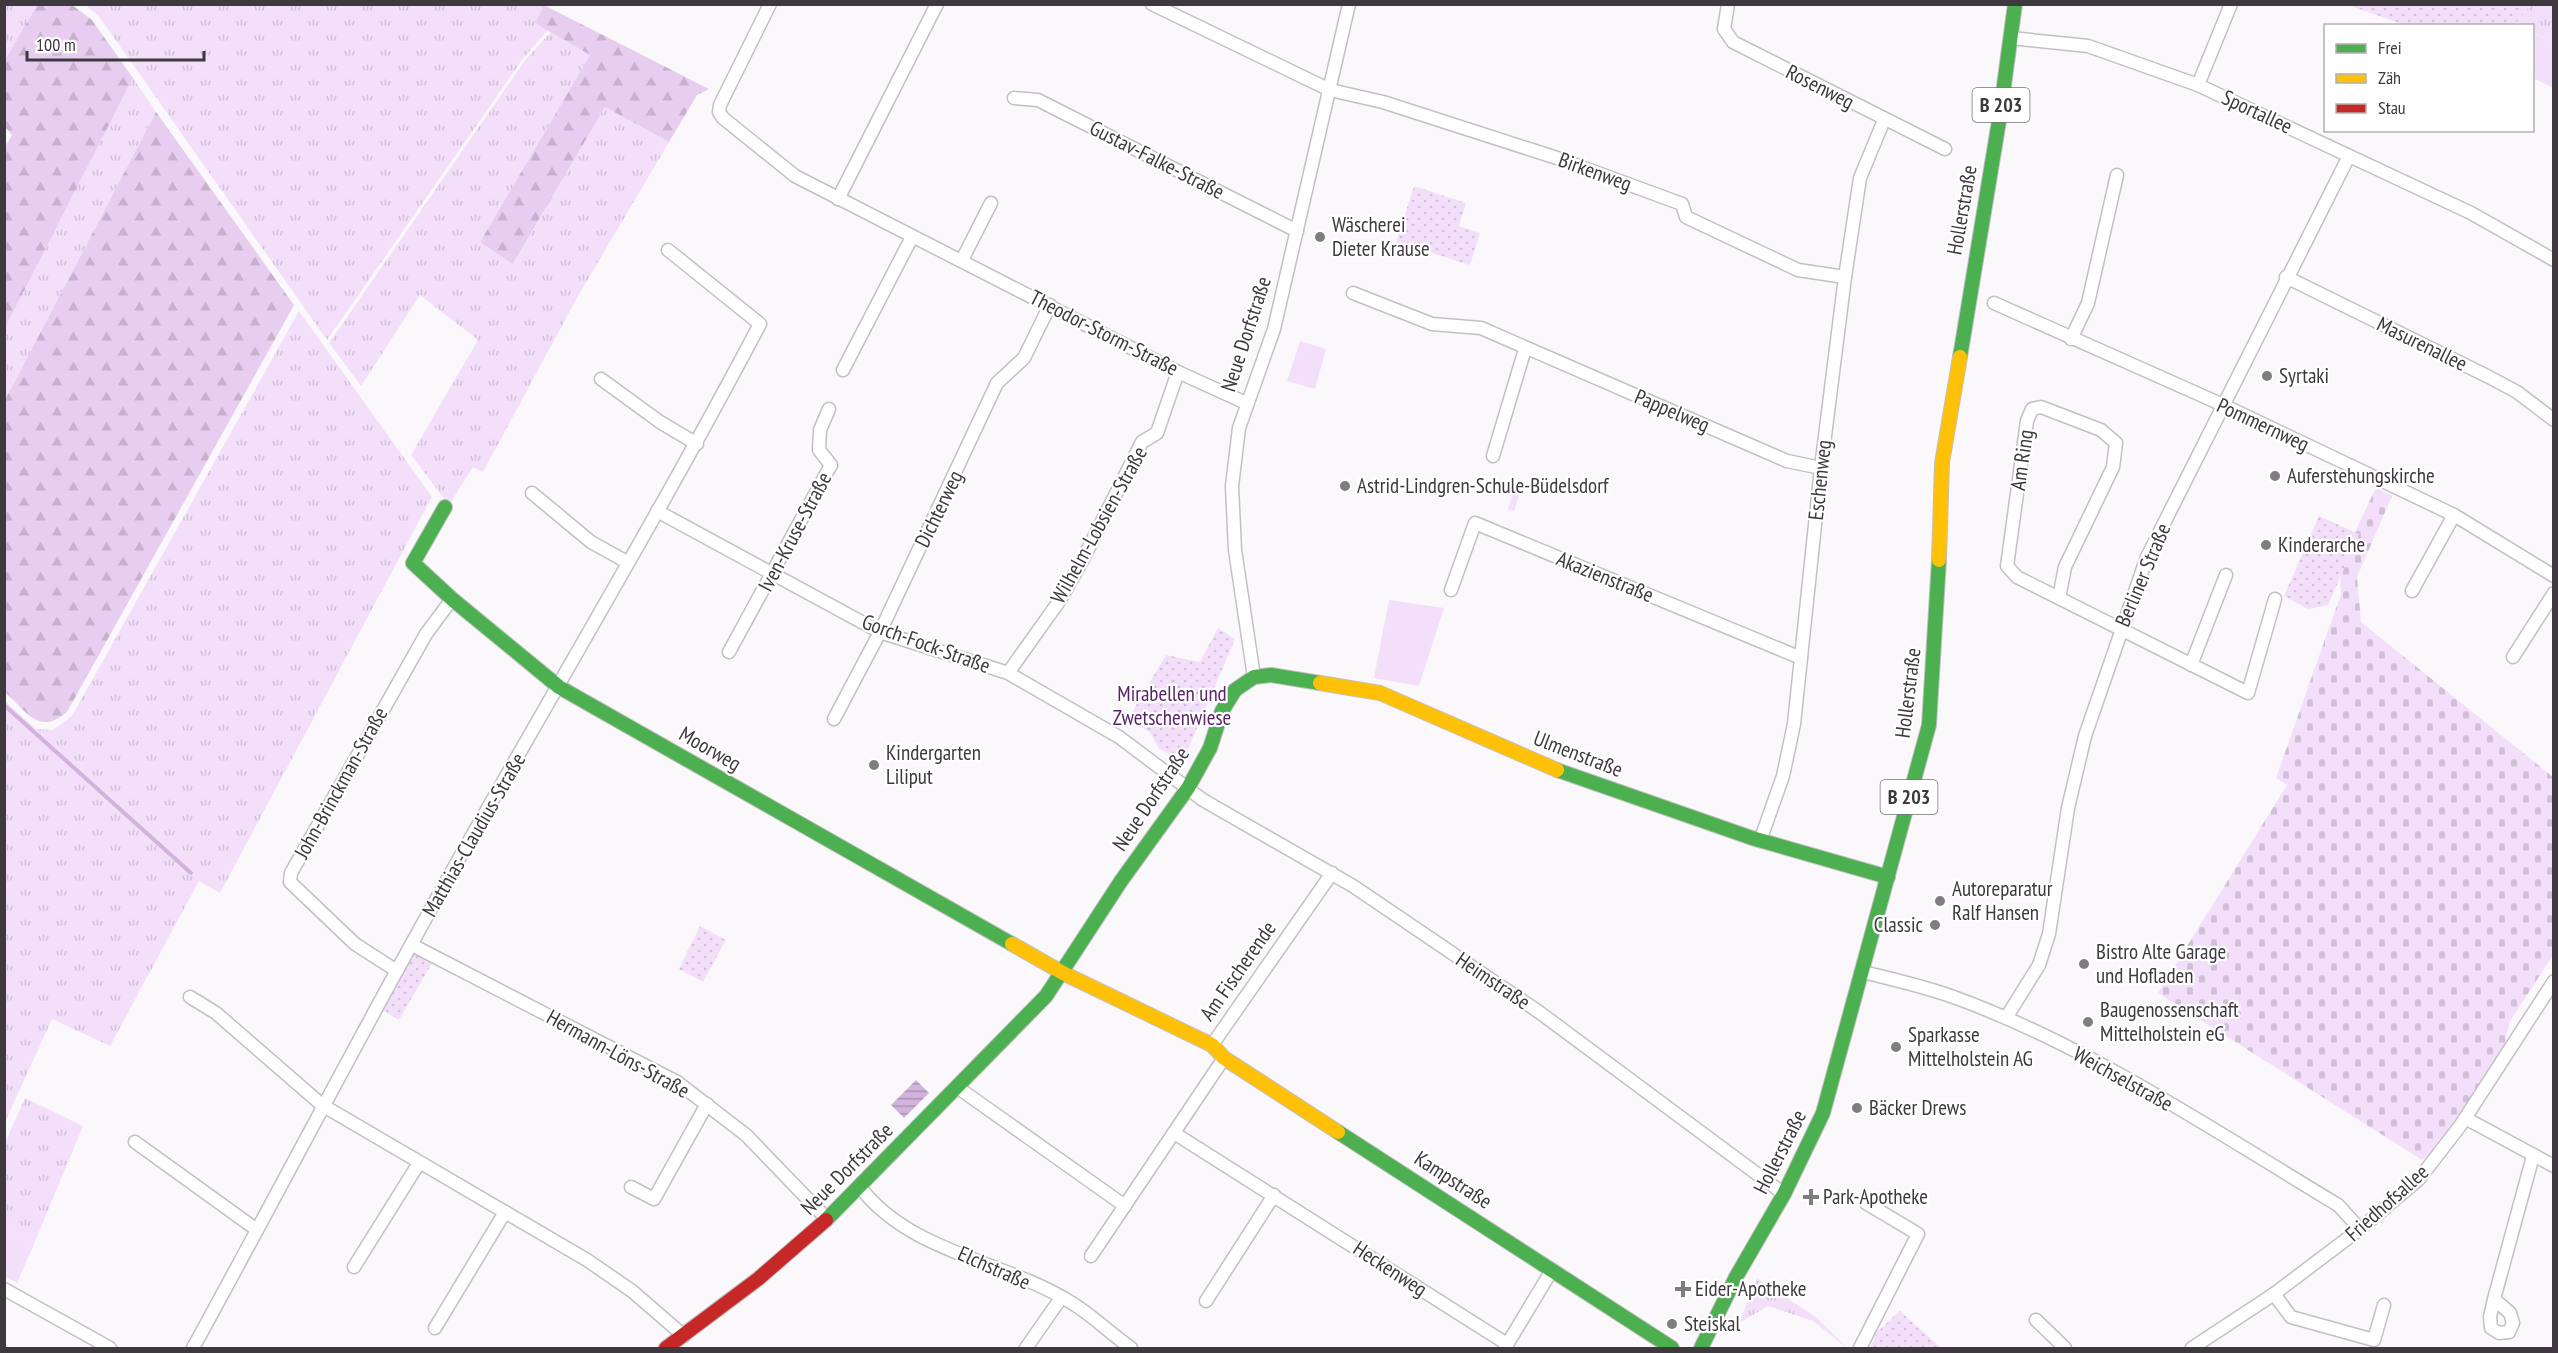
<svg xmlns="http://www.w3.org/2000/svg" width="2558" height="1353" viewBox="0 0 2558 1353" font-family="'PT Sans Narrow',sans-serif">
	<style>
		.grass { fill: url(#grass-tufts) }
		.forest { fill: url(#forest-firs) }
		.cemetery { fill: url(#cemetery-stones) }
		.park { fill: url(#park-dots) }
		.garden { fill: #f3dffa }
		.water { fill: url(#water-rules) }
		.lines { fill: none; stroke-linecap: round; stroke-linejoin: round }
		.stream { stroke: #d2b3dc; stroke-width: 4 }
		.street-casing { stroke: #c3c0c4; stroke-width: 15 }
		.fast-casing { stroke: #c3c0c4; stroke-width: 16 }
		.slow-casing { stroke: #c3c0c4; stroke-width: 16 }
		.jam-casing { stroke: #c3c0c4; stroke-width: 16 }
		.street { stroke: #fefeff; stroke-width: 12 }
		.fast { stroke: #4caf50; stroke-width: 14 }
		.slow { stroke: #ffc107; stroke-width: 14 }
		.jam { stroke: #c62828; stroke-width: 14 }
		.poi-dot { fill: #807c81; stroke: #fff; stroke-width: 2 }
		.labels { text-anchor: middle; stroke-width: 4.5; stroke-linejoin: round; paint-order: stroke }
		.shield { fill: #fff; stroke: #787479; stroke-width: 1.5 }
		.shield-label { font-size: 20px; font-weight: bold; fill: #3e393f }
		.street-label { font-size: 21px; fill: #3e393f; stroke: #fff }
		.poi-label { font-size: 21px; fill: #3e393f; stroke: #fff; text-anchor: start }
		.park-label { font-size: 21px; fill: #582467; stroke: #fff }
	</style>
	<defs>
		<pattern id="grass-tufts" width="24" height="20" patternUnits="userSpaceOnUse" patternTransform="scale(1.5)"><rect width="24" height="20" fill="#f3dffa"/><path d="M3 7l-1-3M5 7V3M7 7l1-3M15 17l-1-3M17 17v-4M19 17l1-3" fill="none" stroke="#d1c0d7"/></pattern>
		<pattern id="forest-firs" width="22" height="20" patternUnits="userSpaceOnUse" patternTransform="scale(1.5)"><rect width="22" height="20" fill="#e7cdef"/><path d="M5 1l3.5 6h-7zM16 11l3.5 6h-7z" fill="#c7b1ce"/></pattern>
		<pattern id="cemetery-stones" width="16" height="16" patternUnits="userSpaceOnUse" patternTransform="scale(1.5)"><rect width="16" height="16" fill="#f3dffa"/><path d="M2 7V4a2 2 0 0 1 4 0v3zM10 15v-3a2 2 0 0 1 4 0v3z" fill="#d1c0d7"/></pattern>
		<pattern id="park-dots" width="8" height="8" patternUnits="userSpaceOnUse" patternTransform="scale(1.5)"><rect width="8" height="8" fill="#f3dffa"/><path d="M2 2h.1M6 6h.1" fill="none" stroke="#d1c0d7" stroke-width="1.8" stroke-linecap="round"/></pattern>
		<pattern id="water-rules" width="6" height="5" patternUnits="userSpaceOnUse" patternTransform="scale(1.5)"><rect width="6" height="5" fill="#d2b3dc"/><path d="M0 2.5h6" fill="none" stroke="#ac93b4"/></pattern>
	</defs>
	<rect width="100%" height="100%" fill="#fbf8fc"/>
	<g class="grass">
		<polygon points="5,5 38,5 5,60"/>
		<polygon points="85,5 544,5 535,23 548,30 522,60 327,340 98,15"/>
		<polygon points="2531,5 2553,5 2553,44 2533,32 2532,26 2522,25 2516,22"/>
		<polygon points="551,32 590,55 480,242 514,263 605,107 669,142 578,296 483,472 473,467 449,505 411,455 478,340 420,295 361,386 329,343 526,59"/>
		<polygon points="133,78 156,112 5,400 5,328"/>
		<polygon points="299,311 432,497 220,893 199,881 110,1046 52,1019 5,1122 5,701 36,729 53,730 72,716"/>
		<polygon points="25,1098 83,1126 34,1244 5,1228 5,1143"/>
		<polygon points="1757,1278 1816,1317 1847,1348 1813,1321 1768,1306 1739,1323"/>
	</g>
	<g class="forest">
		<polygon points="38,4 72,5 92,20 133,78 5,328 4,149 12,135 5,127 5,60"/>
		<polygon points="544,5 709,89 697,95 669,142 605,107 513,264 480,242 590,55 535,23"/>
		<path d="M 156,112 L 294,305 L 67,712 C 39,736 27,712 5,692 L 5,400 Z"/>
	</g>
	<path class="cemetery" d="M 2376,488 L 2392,496 L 2357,577 L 2361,622 L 2553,777 L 2553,955 L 2510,1021 L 2504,1046 L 2452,1126 L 2433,1152 L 2422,1160 L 2158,993 L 2287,785 L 2276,778 L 2341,594 C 2336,565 2363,515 2376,488 Z"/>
	<g class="park">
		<polygon points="2355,4 2531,5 2513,26 2405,25 2354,7"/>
		<polygon points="1414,186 1466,203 1459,226 1480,233 1470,265 1396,242"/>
		<polygon points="2319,516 2359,534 2328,605 2308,609 2284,596"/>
		<polygon points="1218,628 1235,639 1183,761 1159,749 1150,732 1128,719 1166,655 1200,662"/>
		<polygon points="700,926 726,940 703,982 679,969"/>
		<polygon points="415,951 434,960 399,1020 383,1010"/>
		<polygon points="1900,1311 1941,1348 1870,1348 1877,1332"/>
	</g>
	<g class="garden">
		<polygon points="2532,32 2553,44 2553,88 2533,78"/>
		<polygon points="1300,341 1326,349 1315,389 1287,381"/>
		<polygon points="1515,488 1521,490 1514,511 1508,509"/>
		<polygon points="1389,600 1444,608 1419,686 1374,678"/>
		<polygon points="5,1228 34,1244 17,1283 5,1276"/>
	</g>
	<polygon class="water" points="916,1080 929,1093 904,1118 891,1105"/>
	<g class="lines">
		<g class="stream">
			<polyline points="4,127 6,124"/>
			<polyline points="4,705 191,873"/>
		</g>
		<defs>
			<g id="street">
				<polyline points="770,4 720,105 719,112 723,118 795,176 1178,372 1246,403"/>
				<polyline points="1152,4 1330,90 1383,102 1557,158 1682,204 1686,217 1798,270 1845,277"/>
				<polyline points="1728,4 1724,29 1733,42 1945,149"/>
				<polyline points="2011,38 2088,46 2198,85 2471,213 2554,260"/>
				<polyline points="2198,85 2231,4"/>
				<polyline points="1014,98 1038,100 1297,231"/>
				<polyline points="838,199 937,4"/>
				<polyline points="962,260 991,203"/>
				<polyline points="2286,277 2489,377 2517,392 2554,420"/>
				<polyline points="1353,293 1432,324 1481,328 1787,461 1821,468"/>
				<polyline points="1994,303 2223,405 2454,515 2554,576"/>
				<polyline points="2071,339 2088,303 2117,175"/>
				<polyline points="843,370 912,237"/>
				<polyline points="601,379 660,422 697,444"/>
				<polyline points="1493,456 1525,349"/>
				<polyline points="532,493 591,542 627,562"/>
				<polyline points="657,511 880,632 1008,673 1119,737 1203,800 1353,886 1539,1012 1784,1194"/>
				<polyline points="1451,590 1475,523 1801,658"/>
				<polyline points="2412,591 2454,515"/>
				<polyline points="2059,598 2065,567 2113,467 2116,443 2101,430 2041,407 2032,409 2027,421 2007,566 2017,577 2248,693 2275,599"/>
				<polyline points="729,652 831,465 819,450 820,430 829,409"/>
				<polyline points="2513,657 2554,593"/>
				<polyline points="2191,665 2226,575"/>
				<polyline points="1008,673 1060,600 1082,561 1142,442 1157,433 1178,372"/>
				<polyline points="1254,677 1235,550 1232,486 1239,428 1274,329 1349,4"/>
				<polyline points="834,719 880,632 997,383 1024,358 1050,305"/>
				<polyline points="1760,841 1783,776 1794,724 1821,468 1845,277 1860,178 1884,120"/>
				<polyline points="412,945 677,1082 746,1135 827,1219"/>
				<polyline points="397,971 355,944 290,882 291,873 426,634 452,599"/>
				<path d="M 1863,972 C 1895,980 1928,987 1959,999 C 2094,1049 2216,1132 2338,1205 L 2360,1229"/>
				<polyline points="190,997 216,1013 322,1105 587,1260 632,1291 684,1336"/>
				<polyline points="2006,1018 2039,965 2049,934 2068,808 2085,736 2147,557 2349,156"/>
				<polyline points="1212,1045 1332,873"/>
				<polyline points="957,1087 1125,1206"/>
				<polyline points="2465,1118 2554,1166"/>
				<polyline points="1174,1133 1507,1344"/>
				<polyline points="135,1142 257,1230"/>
				<polyline points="631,1187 654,1199 707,1104"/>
				<path d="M 860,1187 C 910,1253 1005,1261 1072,1303 C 1093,1316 1111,1334 1131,1348"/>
				<polyline points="1091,1256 1224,1058"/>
				<polyline points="354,1267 419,1163"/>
				<polyline points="4,1289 110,1348"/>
				<polyline points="2274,1294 2291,1317 2374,1340 2384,1305"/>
				<polyline points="2494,1299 2510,1313 2513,1323 2509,1332 2499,1333 2491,1328 2490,1317 2494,1299 2533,1156"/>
				<polyline points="1206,1301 1274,1195"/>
				<polyline points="2036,1320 2065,1348"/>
				<polyline points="435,1328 505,1212"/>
				<path d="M 193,1348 C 293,1166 388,981 492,801 C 582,643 675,485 760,324 L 668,250"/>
				<polyline points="1026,1348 1061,1298"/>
				<polyline points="1505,1348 1552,1270"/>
				<polyline points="1860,1348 1918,1234 1866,1203"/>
				<polyline points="2192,1348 2274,1294 2360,1229 2419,1179 2460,1126 2554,981"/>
			</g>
			<g id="fast">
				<polyline points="1960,357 2000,115 2015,4"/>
				<polyline points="445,507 413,563 452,599 559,687 1012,944"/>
				<polyline points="1557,770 1752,838 1888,877"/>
				<polyline points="1338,1132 1672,1348"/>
				<polyline points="826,1220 1046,996 1121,881 1188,788 1210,748 1222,711 1235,690 1254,677 1271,675 1320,683"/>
				<polyline points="1701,1348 1736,1277 1784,1194 1823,1113 1929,725 1939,560"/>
			</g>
			<g id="slow">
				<polyline points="1939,560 1942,463 1960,357"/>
				<polyline points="1320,683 1380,693 1557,770"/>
				<polyline points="1012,944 1063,973 1212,1045 1224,1058 1338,1132"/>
			</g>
			<polyline id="jam" points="666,1348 758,1279 826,1220"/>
		</defs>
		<use href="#street" class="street-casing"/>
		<use href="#fast" class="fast-casing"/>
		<use href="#slow" class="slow-casing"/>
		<use href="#jam" class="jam-casing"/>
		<use href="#street" class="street"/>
		<use href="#fast" class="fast"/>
		<use href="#slow" class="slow"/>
		<use href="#jam" class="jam"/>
	</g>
	<g class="poi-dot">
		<circle cx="1320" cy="237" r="6"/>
		<circle cx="2267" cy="376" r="6"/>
		<circle cx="2275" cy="476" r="6"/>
		<circle cx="1345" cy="486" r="6"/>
		<circle cx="2266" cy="545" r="6"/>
		<circle cx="874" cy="765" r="6"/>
		<circle cx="1940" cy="901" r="6"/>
		<circle cx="1935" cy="925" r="6"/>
		<circle cx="2084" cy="964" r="6"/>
		<circle cx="2088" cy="1022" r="6"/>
		<circle cx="1896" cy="1047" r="6"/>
		<circle cx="1857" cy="1108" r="6"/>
		<path d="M1808 1188h6v6h6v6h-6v6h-6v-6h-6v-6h6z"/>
		<path d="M1680 1280h6v6h6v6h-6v6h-6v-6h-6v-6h6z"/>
		<circle cx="1672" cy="1324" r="6"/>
	</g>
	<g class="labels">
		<g class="shield">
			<rect x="1972.5" y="88" width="57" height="34" rx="4.5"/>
			<rect x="1880.5" y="780" width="57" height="34" rx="4.5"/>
		</g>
		<g class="shield-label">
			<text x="2001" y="112">B 203</text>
			<text x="1909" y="804">B 203</text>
		</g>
		<g class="street-label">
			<text transform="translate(1820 87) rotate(27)" y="7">Rosenweg</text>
			<text transform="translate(2257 112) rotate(25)" y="7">Sportallee</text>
			<text transform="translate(1157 160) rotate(27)" y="7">Gustav-Falke-Straße</text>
			<text transform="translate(1595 172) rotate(20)" y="7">Birkenweg</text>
			<text transform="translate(1962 210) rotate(-80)" y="7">Hollerstraße</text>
			<text transform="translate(1104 333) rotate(27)" y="7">Theodor-Storm-Straße</text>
			<text transform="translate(1246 334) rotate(-72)" y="7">Neue Dorfstraße</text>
			<text transform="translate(2422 344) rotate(26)" y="7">Masurenallee</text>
			<text transform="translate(1672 411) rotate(23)" y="7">Pappelweg</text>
			<text transform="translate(2263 425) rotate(25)" y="7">Pommernweg</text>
			<text transform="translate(2022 460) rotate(-82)" y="7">Am Ring</text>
			<text transform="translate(1820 480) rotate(-84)" y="7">Eschenweg</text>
			<text transform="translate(939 509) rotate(-64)" y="7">Dichterweg</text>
			<text transform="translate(1099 525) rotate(-61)" y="7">Wilhelm-Lobsien-Straße</text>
			<text transform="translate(795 532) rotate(-62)" y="7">Iven-Kruse-Straße</text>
			<text transform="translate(2143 575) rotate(-67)" y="7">Berliner Straße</text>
			<text transform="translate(1605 577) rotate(22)" y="7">Akazienstraße</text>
			<text transform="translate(926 644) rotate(20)" y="7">Gorch-Fock-Straße</text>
			<text transform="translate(1908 693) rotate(-83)" y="7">Hollerstraße</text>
			<text transform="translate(710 749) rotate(30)" y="7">Moorweg</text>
			<text transform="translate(1578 754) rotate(21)" y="7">Ulmenstraße</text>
			<text transform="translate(341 783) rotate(-61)" y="7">John-Brinckman-Straße</text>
			<text transform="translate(1151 799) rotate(-56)" y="7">Neue Dorfstraße</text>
			<text transform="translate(474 835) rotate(-60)" y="7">Matthias-Claudius-Straße</text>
			<text transform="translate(1238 971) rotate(-55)" y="7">Am Fischerende</text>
			<text transform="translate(1493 981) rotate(34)" y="7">Heimstraße</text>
			<text transform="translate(618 1054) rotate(29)" y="7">Hermann-Löns-Straße</text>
			<text transform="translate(2123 1079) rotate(29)" y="7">Weichselstraße</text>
			<text transform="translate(1780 1152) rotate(-63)" y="7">Hollerstraße</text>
			<text transform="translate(847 1169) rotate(-45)" y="7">Neue Dorfstraße</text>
			<text transform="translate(1453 1180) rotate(33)" y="7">Kampstraße</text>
			<text transform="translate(2387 1203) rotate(-42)" y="7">Friedhofsallee</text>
			<text transform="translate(994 1268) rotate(24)" y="7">Elchstraße</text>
			<text transform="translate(1390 1269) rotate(33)" y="7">Heckenweg</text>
		</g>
		<g class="poi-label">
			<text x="1332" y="232">Wäscherei<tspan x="1332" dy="24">Dieter Krause</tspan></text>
			<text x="2279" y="383">Syrtaki</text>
			<text x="2287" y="483">Auferstehungskirche</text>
			<text x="1357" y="493">Astrid-Lindgren-Schule-Büdelsdorf</text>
			<text x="2278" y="552">Kinderarche</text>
			<text x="886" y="760">Kindergarten<tspan x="886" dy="24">Liliput</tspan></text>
			<text x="1952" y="896">Autoreparatur<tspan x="1952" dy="24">Ralf Hansen</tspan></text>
			<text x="1923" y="932" text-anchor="end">Classic</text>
			<text x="2096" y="959">Bistro Alte Garage<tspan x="2096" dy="24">und Hofladen</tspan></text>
			<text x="2100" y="1017">Baugenossenschaft<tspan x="2100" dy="24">Mittelholstein eG</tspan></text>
			<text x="1908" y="1042">Sparkasse<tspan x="1908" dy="24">Mittelholstein AG</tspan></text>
			<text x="1869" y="1115">Bäcker Drews</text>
			<text x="1823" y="1204">Park-Apotheke</text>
			<text x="1695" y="1296">Eider-Apotheke</text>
			<text x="1684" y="1331">Steiskal</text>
		</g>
		<g class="park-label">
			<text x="1172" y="701">Mirabellen und<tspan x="1172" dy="24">Zwetschenwiese</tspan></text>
		</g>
	</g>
	<rect width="2558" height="1353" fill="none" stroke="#3e393f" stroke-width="12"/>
	<rect x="2324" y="24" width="210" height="108" fill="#ffffff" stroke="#b2b0b2" stroke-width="1.5"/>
	<rect x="2336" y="44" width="30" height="9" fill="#4caf50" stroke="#b2b0b2" stroke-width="1.5"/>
	<text x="2378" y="54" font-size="18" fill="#3e393f">Frei</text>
	<rect x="2336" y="74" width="30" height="9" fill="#ffc107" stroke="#b2b0b2" stroke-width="1.5"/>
	<text x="2378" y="84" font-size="18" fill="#3e393f">Zäh</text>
	<rect x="2336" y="104" width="30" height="9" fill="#c62828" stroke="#b2b0b2" stroke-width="1.5"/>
	<text x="2378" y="114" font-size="18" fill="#3e393f">Stau</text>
	<path d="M27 51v9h177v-9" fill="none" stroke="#3e393f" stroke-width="3"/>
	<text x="36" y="51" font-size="18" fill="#3e393f" stroke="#ffffff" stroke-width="4.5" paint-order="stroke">100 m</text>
</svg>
